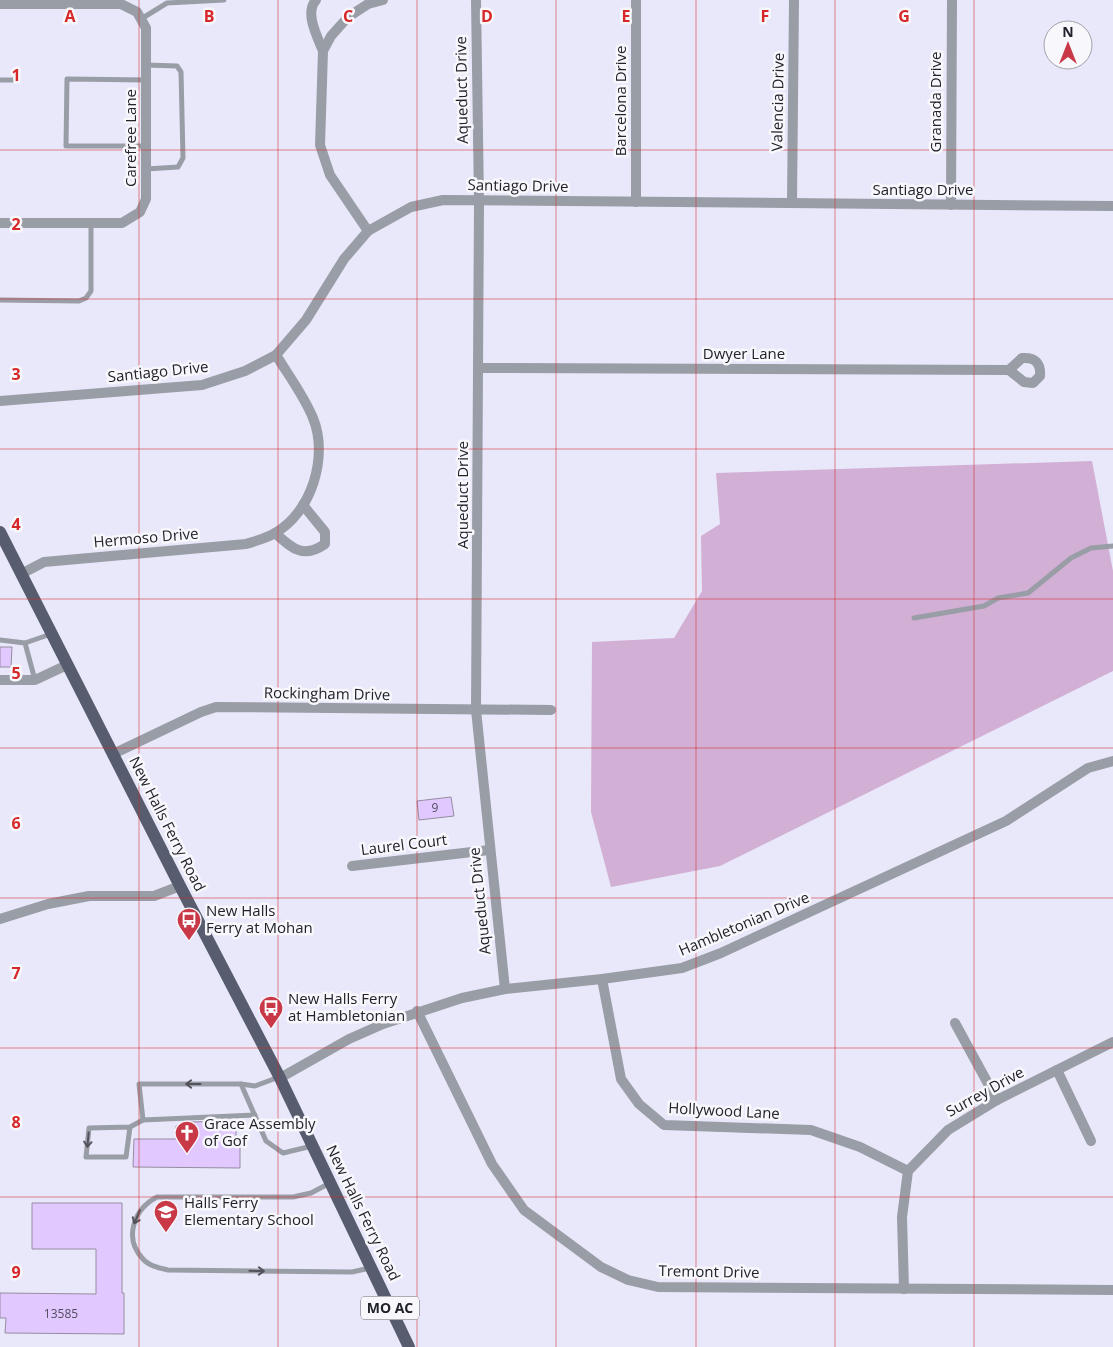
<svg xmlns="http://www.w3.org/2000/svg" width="1113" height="1347" viewBox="0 0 1113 1347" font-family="'Open Sans',sans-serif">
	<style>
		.green { fill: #d2afd4 }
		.building { fill: #e1c8fe; stroke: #968da2 }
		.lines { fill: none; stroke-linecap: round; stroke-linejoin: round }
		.service { stroke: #999da6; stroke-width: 5 }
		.minor { stroke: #999da6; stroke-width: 10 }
		.primary { stroke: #575d6e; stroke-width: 12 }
		.oneway { stroke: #52535c }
		.grid { fill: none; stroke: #d62828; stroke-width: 1; stroke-opacity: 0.55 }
		.labels { text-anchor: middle; stroke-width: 5; stroke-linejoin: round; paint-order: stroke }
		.number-label { font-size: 12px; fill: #524c60 }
		.shield { fill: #f7f7fc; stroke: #62626a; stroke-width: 1 }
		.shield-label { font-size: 14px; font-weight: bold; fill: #22222b }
		.street-label { font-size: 15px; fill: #22222b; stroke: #f7f7fc }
		.poi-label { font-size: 15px; fill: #22222b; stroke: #f7f7fc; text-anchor: start }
		.grid-label { font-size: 16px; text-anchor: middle; font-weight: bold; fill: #d62828; stroke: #f7f7fc; stroke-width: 5; stroke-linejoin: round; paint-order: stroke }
	</style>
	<rect width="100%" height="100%" fill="#e9e8fb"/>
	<polygon class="green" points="1092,461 1113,571 1113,671 720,866 611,887 591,812 592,642 674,638 702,591 701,536 720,524 716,473"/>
	<g class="building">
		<polygon points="0,647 12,647 11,667 0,667"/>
		<polygon points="451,797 454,816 419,820 417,801"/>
		<polygon points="231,1121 236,1122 236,1139 240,1140 240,1168 133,1167 134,1139 176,1139 176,1126 189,1126 189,1122"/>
		<polygon points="32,1203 122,1203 122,1293 124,1293 124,1334 5,1333 6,1318 0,1318 0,1293 96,1294 96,1249 32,1249"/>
	</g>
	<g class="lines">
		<g class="service">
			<polyline points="141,19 167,3 224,0"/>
			<polyline points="0,80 16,80"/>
			<polyline points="146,80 67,79 66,146 146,146"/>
			<polyline points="146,169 178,167 183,158 181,72 177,66 146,65"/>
			<polyline points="0,300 79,301 86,298 91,291 91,223"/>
			<polyline points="914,618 984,606 998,598 1028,593 1071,558 1091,548 1113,546"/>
			<polyline points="0,640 25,643"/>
			<polyline points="35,680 25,643 51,634"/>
			<polyline points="241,1084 266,1141 283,1153 312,1146"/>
			<polyline points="255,1115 143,1120 139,1084 241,1084 255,1086 279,1077"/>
			<polyline points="130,1127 126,1157 86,1157 89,1128 130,1127 143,1120"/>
			<path d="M 330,1183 L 311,1193 L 293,1197 L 157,1197 C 134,1209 123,1238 143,1259 C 149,1266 159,1268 168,1270 L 352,1272 L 370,1268"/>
		</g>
		<g class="minor">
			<path d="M 316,0 C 304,13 318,38 323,51"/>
			<polyline points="476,0 479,201 476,710 505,989"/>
			<polyline points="0,4 121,4 137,12 146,28 146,199 140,212 122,223 0,223"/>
			<polyline points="636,202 636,0"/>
			<polyline points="792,203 794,0"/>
			<polyline points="951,205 952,0"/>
			<polyline points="368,231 330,175 320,145 323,51 331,36 348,17 368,4 383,0"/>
			<path d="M 479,368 L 1009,370 L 1022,358 C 1035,357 1041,363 1040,376 L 1033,383 L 1024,382 L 1009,370"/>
			<polyline points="0,401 202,385 245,371 276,355 306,320 344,259 368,231 411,207 443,200 1113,206"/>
			<path d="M 275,533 C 293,549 303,559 325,544 L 325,532 L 303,505"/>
			<path d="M 21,574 L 44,562 L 246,544 C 256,541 267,538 275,533 C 311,513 329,457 313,418 C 304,396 289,376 276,355"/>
			<polyline points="0,680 35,680 67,665"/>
			<polyline points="113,754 201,712 216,707 551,710"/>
			<polyline points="352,866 489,850"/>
			<polyline points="0,919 48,904 89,896 154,896 180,886"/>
			<polyline points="602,979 621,1079 639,1104 664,1125 811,1130 860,1147 908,1171"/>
			<polyline points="417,1011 492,1164 524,1210 601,1267 628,1280 658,1287 1113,1290"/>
			<polyline points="955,1023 997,1100"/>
			<polyline points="1057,1070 1091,1141"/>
			<polyline points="280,1078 349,1039 383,1024 462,998 505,989 602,979 682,968 721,953 1006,821 1088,768 1113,761"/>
			<polyline points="904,1289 902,1217 908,1171 948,1130 997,1100 1113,1042"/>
		</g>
		<polyline class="primary" points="0,532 180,886 279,1076 409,1347"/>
	</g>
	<defs><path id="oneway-shaft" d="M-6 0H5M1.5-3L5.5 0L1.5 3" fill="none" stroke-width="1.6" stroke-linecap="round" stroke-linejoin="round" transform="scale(1.25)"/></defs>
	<g class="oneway">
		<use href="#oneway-shaft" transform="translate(193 1084) rotate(180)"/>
		<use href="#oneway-shaft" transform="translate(88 1140) rotate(95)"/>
		<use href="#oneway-shaft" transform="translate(137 1217) rotate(113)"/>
		<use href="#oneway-shaft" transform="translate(257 1271) rotate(1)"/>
	</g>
	<path class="grid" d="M 139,0 L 139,1347M 278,0 L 278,1347M 417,0 L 417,1347M 556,0 L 556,1347M 696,0 L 696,1347M 835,0 L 835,1347M 974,0 L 974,1347M 0,150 L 1113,150M 0,299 L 1113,299M 0,449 L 1113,449M 0,599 L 1113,599M 0,748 L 1113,748M 0,898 L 1113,898M 0,1048 L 1113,1048M 0,1197 L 1113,1197"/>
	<defs>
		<symbol id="bus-pin" viewBox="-11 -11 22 30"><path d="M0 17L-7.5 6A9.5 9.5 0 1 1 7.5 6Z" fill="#c83847" stroke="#f7f7fc"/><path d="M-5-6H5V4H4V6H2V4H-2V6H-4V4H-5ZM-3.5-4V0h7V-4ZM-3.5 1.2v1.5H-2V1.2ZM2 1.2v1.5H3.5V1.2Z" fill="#fff"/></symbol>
		<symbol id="church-pin" viewBox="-11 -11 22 30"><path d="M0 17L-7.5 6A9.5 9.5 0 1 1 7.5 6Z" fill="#c83847" stroke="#f7f7fc"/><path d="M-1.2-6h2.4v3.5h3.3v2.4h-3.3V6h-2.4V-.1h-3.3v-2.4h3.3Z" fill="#fff"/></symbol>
		<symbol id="school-pin" viewBox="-11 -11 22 30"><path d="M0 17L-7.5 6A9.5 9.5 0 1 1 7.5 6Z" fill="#c83847" stroke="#f7f7fc"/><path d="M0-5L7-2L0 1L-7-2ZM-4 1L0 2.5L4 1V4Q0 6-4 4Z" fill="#fff"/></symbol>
	</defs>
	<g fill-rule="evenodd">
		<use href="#bus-pin" x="175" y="906" width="28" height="38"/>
		<use href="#bus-pin" x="257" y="994" width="28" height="38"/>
		<use href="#church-pin" x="173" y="1119" width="28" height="38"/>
		<use href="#school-pin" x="152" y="1198" width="28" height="38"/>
	</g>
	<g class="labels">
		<g class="number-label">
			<text x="435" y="812">9</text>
			<text x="61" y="1318">13585</text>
		</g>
		<rect class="shield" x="361" y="1296.5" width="58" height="23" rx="4"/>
		<g class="shield-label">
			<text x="390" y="1313">MO AC</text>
		</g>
		<g class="street-label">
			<text transform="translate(462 90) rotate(-91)" y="5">Aqueduct Drive</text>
			<text transform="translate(621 101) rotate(-90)" y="5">Barcelona Drive</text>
			<text transform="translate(778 102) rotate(-89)" y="5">Valencia Drive</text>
			<text transform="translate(936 102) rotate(-90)" y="5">Granada Drive</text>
			<text transform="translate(131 138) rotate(-90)" y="5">Carefree Lane</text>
			<text transform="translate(518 186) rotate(1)" y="5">Santiago Drive</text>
			<text x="923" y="195">Santiago Drive</text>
			<text x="744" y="359">Dwyer Lane</text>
			<text transform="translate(158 372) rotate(-6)" y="5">Santiago Drive</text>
			<text transform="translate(463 495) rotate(-90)" y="5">Aqueduct Drive</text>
			<text transform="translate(146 538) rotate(-5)" y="5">Hermoso Drive</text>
			<text transform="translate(327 694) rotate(1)" y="5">Rockingham Drive</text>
			<text transform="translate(167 824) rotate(63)" y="5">New Halls Ferry Road</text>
			<text transform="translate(404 845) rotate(-7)" y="5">Laurel Court</text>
			<text transform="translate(480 901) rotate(-96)" y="5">Aqueduct Drive</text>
			<text transform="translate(744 924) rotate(-23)" y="5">Hambletonian Drive</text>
			<text transform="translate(985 1092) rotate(-29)" y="5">Surrey Drive</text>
			<text transform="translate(724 1111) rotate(3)" y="5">Hollywood Lane</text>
			<text transform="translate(363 1213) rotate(64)" y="5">New Halls Ferry Road</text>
			<text transform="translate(709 1272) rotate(1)" y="5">Tremont Drive</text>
		</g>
		<g class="poi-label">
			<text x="206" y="916">New Halls<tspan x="206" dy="17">Ferry at Mohan</tspan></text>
			<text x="288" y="1004">New Halls Ferry<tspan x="288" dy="17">at Hambletonian</tspan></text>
			<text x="204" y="1129">Grace Assembly<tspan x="204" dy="17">of Gof</tspan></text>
			<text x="184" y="1208">Halls Ferry<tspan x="184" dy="17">Elementary School</tspan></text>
		</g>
	</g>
	<g class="grid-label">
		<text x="70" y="22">A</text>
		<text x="209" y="22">B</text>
		<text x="348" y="22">C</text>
		<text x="487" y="22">D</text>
		<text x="626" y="22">E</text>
		<text x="765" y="22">F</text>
		<text x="904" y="22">G</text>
		<text x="16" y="81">1</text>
		<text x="16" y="230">2</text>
		<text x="16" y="380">3</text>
		<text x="16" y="530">4</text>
		<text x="16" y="679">5</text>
		<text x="16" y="829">6</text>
		<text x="16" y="979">7</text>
		<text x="16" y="1128">8</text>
		<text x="16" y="1278">9</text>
	</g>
	<g transform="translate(1068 45)"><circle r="24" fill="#f7f7fc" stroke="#a2a2a8"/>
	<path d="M0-4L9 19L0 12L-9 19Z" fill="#c83847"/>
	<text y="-8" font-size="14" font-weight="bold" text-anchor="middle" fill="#22222b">N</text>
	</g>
</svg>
